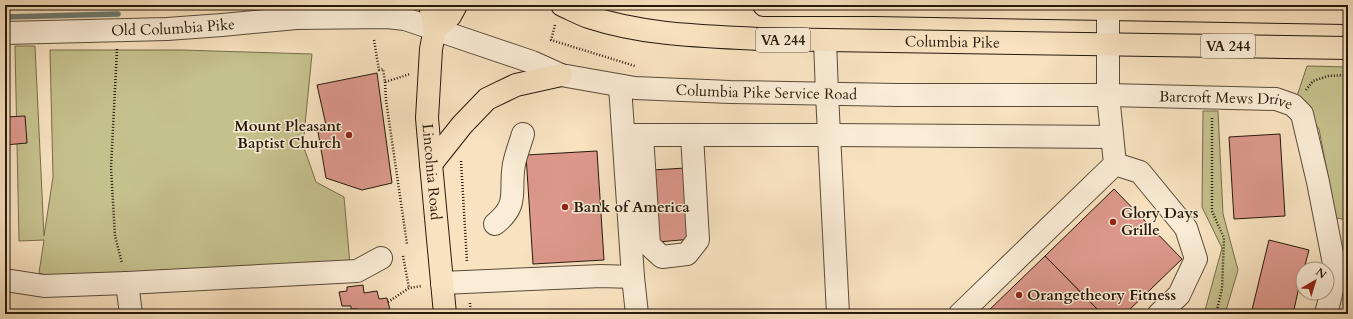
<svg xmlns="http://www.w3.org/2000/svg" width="1353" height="319" viewBox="0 0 1353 319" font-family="Cardo,serif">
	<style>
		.green { fill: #c5c18d; stroke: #766d4c }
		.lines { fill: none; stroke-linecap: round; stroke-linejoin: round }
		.stream { stroke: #6d7b71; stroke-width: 5.5 }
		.building { fill: #dc988b; stroke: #26190a }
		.minor-casing { stroke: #5a4b38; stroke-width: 24 }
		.major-casing { stroke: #26190a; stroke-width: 24 }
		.path { stroke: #26190a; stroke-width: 2.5; stroke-dasharray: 1 2; stroke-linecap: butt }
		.minor { stroke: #faecd6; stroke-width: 22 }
		.major { stroke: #f8e2c0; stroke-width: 22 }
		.poi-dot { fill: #8f2418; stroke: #faecd6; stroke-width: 1.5 }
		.labels { text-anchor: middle; stroke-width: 3; stroke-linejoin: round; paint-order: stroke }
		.shield { fill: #faecd6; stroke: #665847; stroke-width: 1 }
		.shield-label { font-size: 14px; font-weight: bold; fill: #26190a }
		.street-label { font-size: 15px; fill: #26190a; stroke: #faecd6 }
		.poi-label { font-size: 15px; font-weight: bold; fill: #26190a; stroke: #faecd6; text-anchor: start }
	</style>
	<rect width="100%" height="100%" fill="#f8e2c0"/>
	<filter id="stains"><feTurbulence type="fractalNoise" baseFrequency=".005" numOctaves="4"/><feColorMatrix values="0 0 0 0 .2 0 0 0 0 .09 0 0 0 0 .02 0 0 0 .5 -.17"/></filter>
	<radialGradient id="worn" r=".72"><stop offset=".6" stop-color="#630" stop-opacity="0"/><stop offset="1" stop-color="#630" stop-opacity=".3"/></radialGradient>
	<g class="green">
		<polygon points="5,5 128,5 123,9 5,9"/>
		<polygon points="15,46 35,46 44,236 53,177 50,50 181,50 312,54 303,145 316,182 344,197 350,264 73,282 39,273 44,240 19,241"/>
		<polygon points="1307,66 1348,67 1348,220 1336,218 1319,129 1296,99"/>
		<polygon points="1203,111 1218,111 1223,214 1238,270 1225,314 1204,314 1222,248 1202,207"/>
	</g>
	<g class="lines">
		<polyline class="stream" points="5,17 118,14"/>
	</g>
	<g class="building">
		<polygon points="377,73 392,183 362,190 326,178 317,126 326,125 317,85"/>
		<polygon points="25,116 27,143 5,145 5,117"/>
		<polygon points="1280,134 1285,216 1234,219 1229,137"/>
		<polygon points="597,151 604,260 533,264 526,155"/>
		<polygon points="686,168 692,239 658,242 652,170"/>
		<polygon points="1114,189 1182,259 1125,314 1102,314 1045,256"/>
		<polygon points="1269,240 1309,250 1304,269 1303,269 1293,314 1251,314"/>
		<polygon points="1045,256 1102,314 985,314"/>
		<polygon points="363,285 364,293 377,291 379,299 387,298 390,310 382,313 382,314 359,314 358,309 351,309 351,306 342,306 339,292 347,291 347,287"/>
	</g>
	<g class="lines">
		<defs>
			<g id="minor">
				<path id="s1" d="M 5,33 L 167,29 L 222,25 L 296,18 L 387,17 L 405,19 L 532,62 L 561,75 L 635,88 L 730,92 L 896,95 L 1108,95 L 1276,99 L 1293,105 L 1302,114 L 1318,182 L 1336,274 L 1326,314"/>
				<polyline points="825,40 827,94 838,314"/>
				<polyline points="620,86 633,277 637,314"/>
				<polyline points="624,135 829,135 1112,137"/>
				<polyline points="642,135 649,245 662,257 687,254 698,240 692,135"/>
				<polyline points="1115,164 1140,172 1186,228 1196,259 1179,295 1159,314"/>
				<path d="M 495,224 C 520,204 509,192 514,164 C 516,154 520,144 523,134"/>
				<polyline points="5,280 44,286 127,283 357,271 381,258"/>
				<polyline points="127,283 131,314"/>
				<polyline points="442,283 601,276 633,277"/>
				<polyline points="960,314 1115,164 1108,95 1108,5"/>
			</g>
			<g id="major">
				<path id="s2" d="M 430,5 L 435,29 L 431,49 L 427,118 L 431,164 L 445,314"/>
				<path id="s3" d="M 562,5 C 571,9 580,14 589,17 C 644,35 701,36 758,39 L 1348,48"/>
				<polyline points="764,5 874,5 1348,13"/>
				<polyline points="435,29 450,16 456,5"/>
				<polyline points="431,164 462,125 487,99 516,85 561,75"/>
			</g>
		</defs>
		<use href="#minor" class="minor-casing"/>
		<use href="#major" class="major-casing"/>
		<g class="path">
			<polyline points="555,25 551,40 635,66"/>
			<polyline points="374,40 379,70 383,69 385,82 410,74"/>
			<polyline points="117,49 111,168 115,236 122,263"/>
			<polyline points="385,82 386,100 407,244"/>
			<polyline points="1306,90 1313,81 1328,76 1348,75"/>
			<polyline points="1212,118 1212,211 1224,238 1222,289 1216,314"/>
			<polyline points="461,161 467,262"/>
			<polyline points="403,256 409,288"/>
			<polyline points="388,302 409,288 422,286"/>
			<polyline points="470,303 471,314"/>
		</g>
		<use href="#minor" class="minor"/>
		<use href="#major" class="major"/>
	</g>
	<g class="poi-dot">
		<circle cx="349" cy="135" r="4"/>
		<circle cx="565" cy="207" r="4"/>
		<circle cx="1113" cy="222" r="4"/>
		<circle cx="1019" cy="295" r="4"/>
	</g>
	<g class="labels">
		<g class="shield">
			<rect x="756" y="28" width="54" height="24" rx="3"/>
			<rect x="1201" y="34" width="54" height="24" rx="3"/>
		</g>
		<g class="shield-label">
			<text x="783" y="45">VA 244</text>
			<text x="1228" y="51">VA 244</text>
		</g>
		<g class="street-label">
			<text dy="5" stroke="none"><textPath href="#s1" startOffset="168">Old Columbia Pike</textPath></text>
			<text dy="5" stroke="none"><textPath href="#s3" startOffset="395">Columbia Pike</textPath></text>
			<text dy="5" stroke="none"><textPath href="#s1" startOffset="773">Columbia Pike Service Road</textPath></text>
			<text dy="5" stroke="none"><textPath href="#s1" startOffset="1233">Barcroft Mews Drive</textPath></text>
			<text dy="5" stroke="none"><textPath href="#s2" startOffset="168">Lincolnia Road</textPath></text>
		</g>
		<g class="poi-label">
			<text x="341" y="131" text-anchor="end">Mount Pleasant<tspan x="341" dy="17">Baptist Church</tspan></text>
			<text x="573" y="212">Bank of America</text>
			<text x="1121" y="218">Glory Days<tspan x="1121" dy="17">Grille</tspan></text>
			<text x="1027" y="300">Orangetheory Fitness</text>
		</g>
	</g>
	<rect width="1353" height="319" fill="none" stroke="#f8e2c0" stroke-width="20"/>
	<rect x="6" y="6" width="1341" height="307" fill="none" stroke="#26190a" stroke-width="2"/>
	<rect x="10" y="10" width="1333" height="299" fill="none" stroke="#26190a"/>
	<g transform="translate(1315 281) rotate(38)"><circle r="19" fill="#faecd6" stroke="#a59884"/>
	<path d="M0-3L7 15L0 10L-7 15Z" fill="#8f2418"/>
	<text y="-6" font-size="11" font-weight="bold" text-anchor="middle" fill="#26190a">N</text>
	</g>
	<rect width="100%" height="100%" filter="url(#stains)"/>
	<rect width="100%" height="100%" fill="url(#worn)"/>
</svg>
